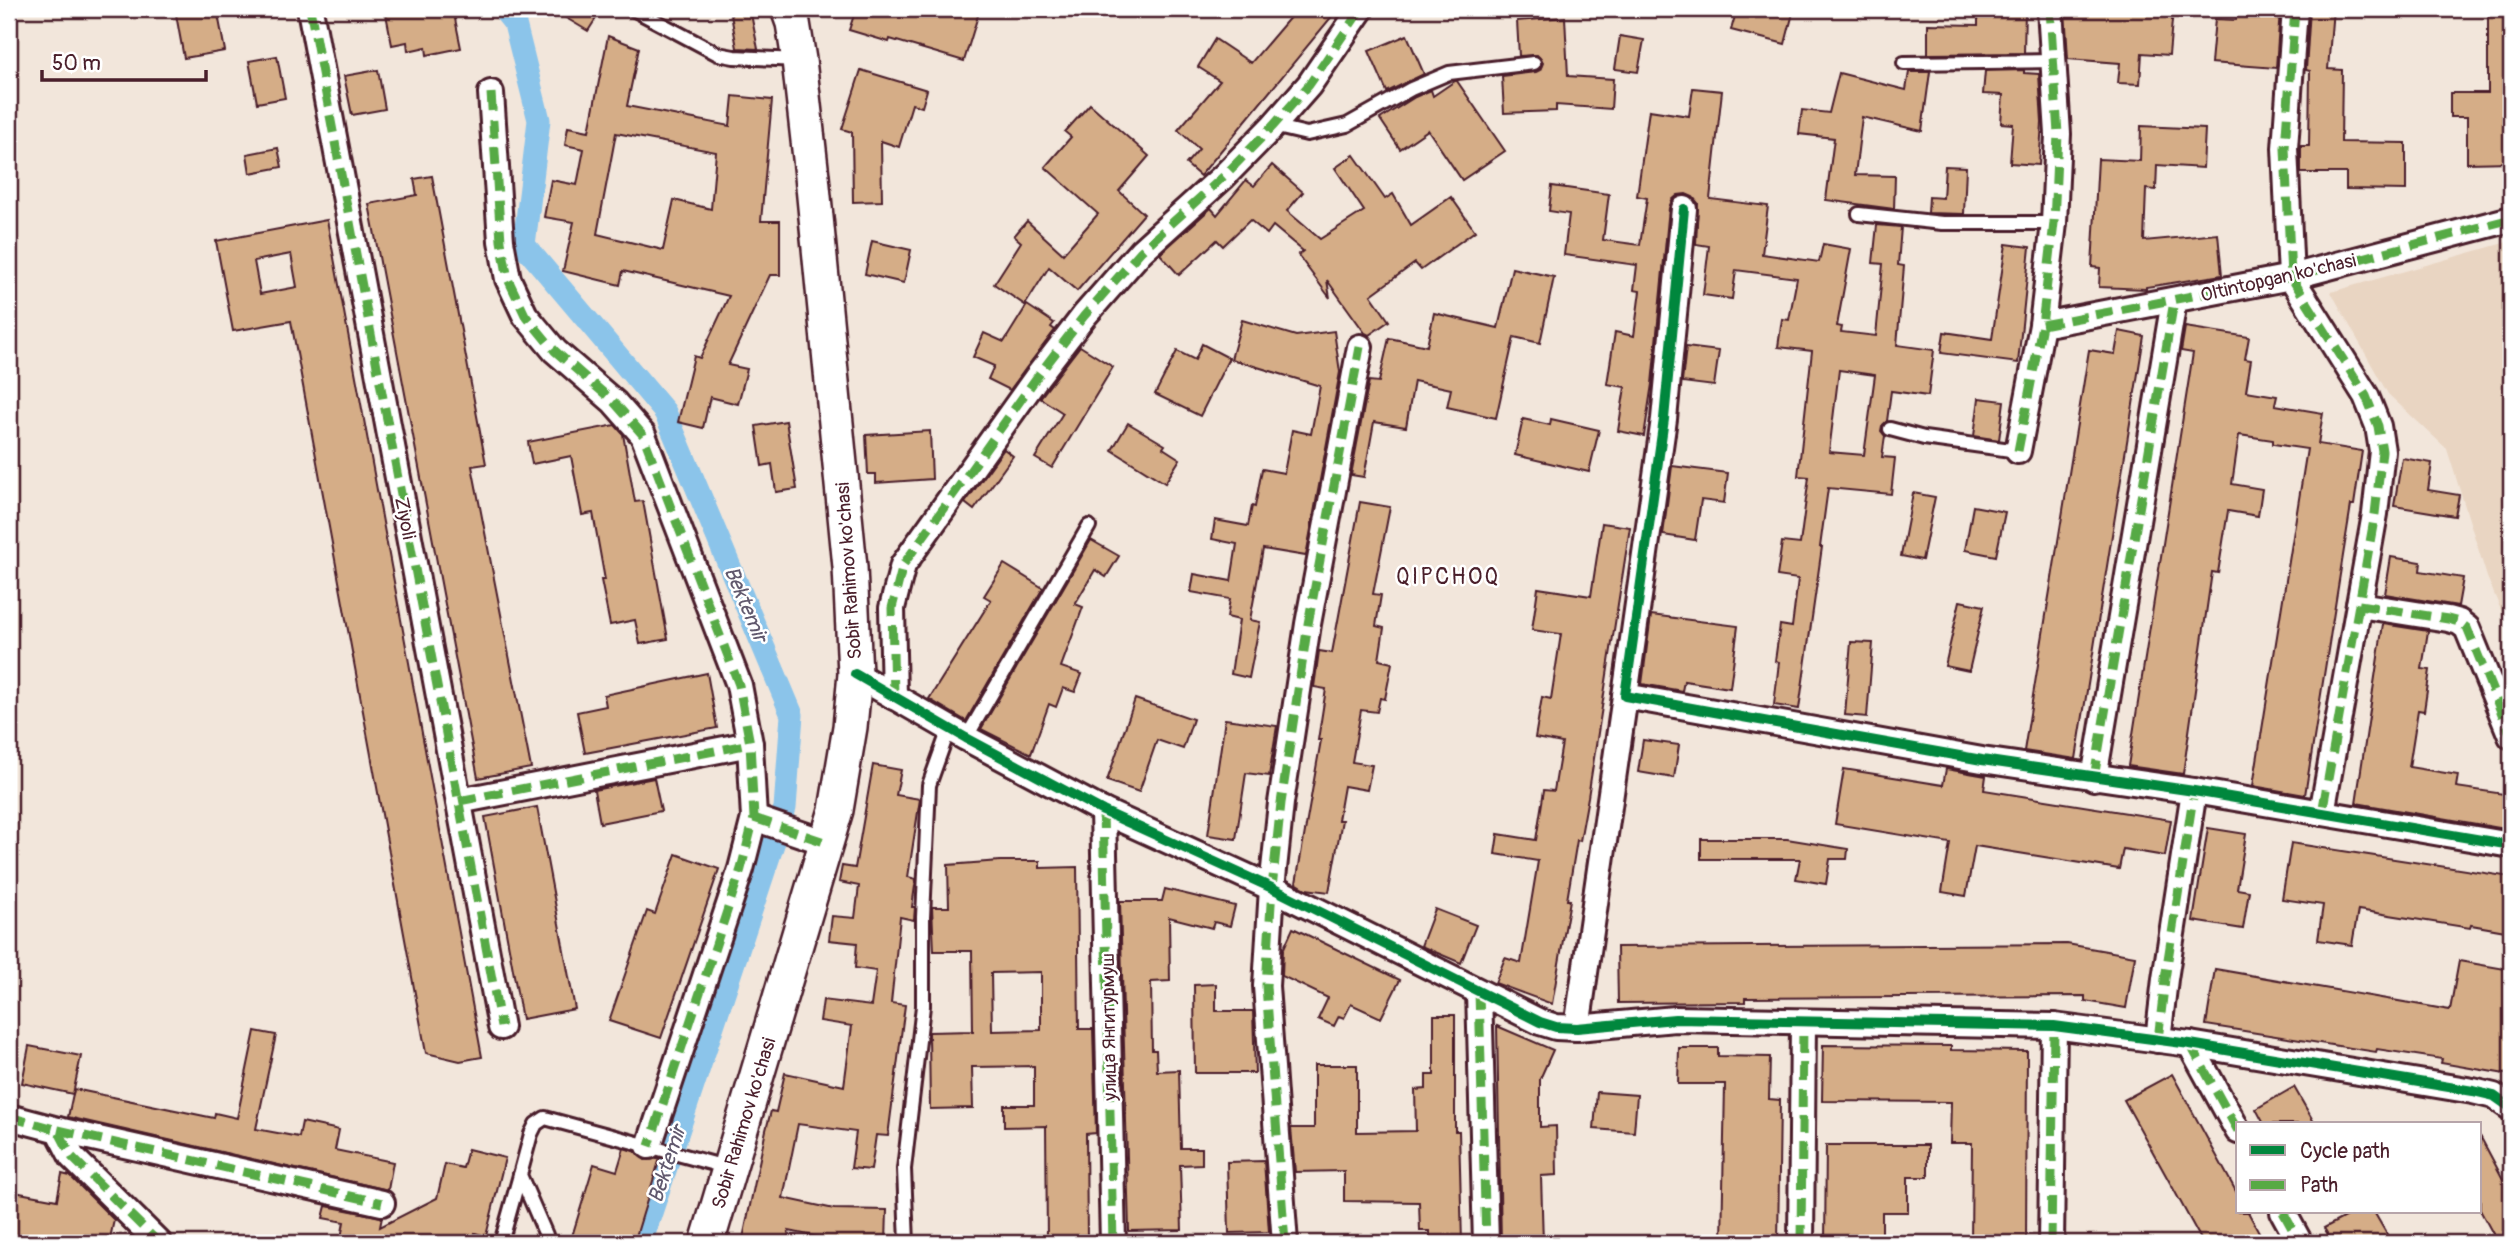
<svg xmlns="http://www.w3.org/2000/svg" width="2520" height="1252" viewBox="0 0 2520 1252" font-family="Pangolin,sans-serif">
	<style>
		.built { fill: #e9d5c2 }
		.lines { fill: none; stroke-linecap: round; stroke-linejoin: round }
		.canal { stroke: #8bc4ea; stroke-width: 23 }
		.building { fill: #d5ad87; stroke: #4a1f2b; stroke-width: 2; fill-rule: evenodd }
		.lane-casing { stroke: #4a1f2b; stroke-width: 18 }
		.street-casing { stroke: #4a1f2b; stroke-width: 30 }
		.secondary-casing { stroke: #4a1f2b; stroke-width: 38 }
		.lane { stroke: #fff; stroke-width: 12 }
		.street { stroke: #fff; stroke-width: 24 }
		.secondary { stroke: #fff; stroke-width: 33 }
		.quiet { stroke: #57aa44; stroke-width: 9; stroke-dasharray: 18 9; stroke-linecap: butt }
		.cycleway-casing { stroke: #fff; stroke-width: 15 }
		.cycleway { stroke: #00873e; stroke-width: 10 }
		.labels { text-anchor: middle; stroke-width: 5; stroke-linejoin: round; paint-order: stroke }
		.street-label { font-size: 19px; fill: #4a1f2b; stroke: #fff }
		.water-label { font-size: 21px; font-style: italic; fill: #61596e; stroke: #fff }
		.quarter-label { font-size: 23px; letter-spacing: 2px; fill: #4a1f2b; stroke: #fff }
	</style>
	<rect width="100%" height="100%" fill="#f2e6db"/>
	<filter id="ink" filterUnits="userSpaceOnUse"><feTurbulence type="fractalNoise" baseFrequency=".0143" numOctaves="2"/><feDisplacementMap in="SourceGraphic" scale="14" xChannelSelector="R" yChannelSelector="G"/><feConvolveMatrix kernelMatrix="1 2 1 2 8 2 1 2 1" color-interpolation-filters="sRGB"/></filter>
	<g filter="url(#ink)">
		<polygon class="built" points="2511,241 2511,634 2487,577 2447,449 2388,394 2331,292"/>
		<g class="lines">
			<polyline class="canal" points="503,9 515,24 539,120 524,245 665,412 792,715 785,808 641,1243"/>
		</g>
		<g class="building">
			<polygon points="175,9 217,9 225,51 184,58"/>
			<polygon points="385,9 453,9 461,48 427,55 426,47 408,51 407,42 392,45"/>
			<polygon points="551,9 602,9 588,31"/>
			<polygon points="730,9 750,9 758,49 737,48"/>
			<polygon points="856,9 890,9 910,15 912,9 980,9 964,61 890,39 889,42 849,30"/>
			<polygon points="1297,9 1338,9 1200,176 1186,164 1199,149 1178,130 1220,81 1198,67 1215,39 1251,63"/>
			<polygon points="1737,9 1794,9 1785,44 1731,30"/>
			<polygon points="1978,9 2025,9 2024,53 1928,54 1928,24 1978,25"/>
			<polygon points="2065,9 2173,9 2169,55 2142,53 2140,84 2118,83 2120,63 2068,59"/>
			<polygon points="2237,9 2280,9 2276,68 2211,63 2215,19 2236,20"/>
			<polygon points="2310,9 2333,9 2328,69 2342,70 2341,142 2406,143 2406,190 2346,189 2346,173 2301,173 2301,146 2309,146 2310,71 2306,70"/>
			<polygon points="2488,9 2511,9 2511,162 2467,163 2467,117 2450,117 2450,93 2488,93"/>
			<polygon points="1565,17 1568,76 1613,79 1611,109 1556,105 1556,111 1504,113 1502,76 1536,72 1540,70 1543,63 1537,55 1519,56 1517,21"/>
			<polygon points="1407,35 1424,74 1387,92 1369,51"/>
			<path d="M 608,36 L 639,48 L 627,106 L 730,126 L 733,96 L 772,100 L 761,221 L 780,221 L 780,275 L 770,275 L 728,365 L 747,369 L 738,404 L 710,397 L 703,428 L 678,422 L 694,356 L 700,358 L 729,296 L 623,271 L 620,285 L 563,271 L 574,222 L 544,217 L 551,180 L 577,185 L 584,149 L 565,145 L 568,127 L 589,131 ZM 616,133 L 716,152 L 711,209 L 674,200 L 663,250 L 597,234 Z"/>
			<polygon points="1620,36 1644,40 1638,72 1615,69"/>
			<polygon points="277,56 285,98 257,103 249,61"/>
			<polygon points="378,70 385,109 352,115 344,76"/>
			<polygon points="861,70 927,90 922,107 912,104 899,147 881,141 882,201 853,202 852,132 842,129"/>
			<polygon points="2024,70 2024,73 2039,74 2042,123 2039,165 2010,163 2013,124 2001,123 2003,95 1983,94 1985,71"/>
			<polygon points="1909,72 1930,72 1922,131 1862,117 1855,175 1895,176 1894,209 1826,200 1834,138 1799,134 1802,110 1829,113 1839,73 1906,90"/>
			<polygon points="1455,81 1457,81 1505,151 1462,180 1428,130 1400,149 1380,119 1415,97 1431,90 1433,96"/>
			<path d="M 1693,88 L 1722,91 L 1710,199 L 1768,206 L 1762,254 L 1819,262 L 1823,244 L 1851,249 L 1837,326 L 1842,327 L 1841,332 L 1876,336 L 1883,264 L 1873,263 L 1877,225 L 1901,227 L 1898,265 L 1904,266 L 1897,345 L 1934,350 L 1928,396 L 1891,391 L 1887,421 L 1882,426 L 1881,431 L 1885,436 L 1882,457 L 1895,458 L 1891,494 L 1828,488 L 1820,547 L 1822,547 L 1799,709 L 1774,705 L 1779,662 L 1775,661 L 1780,625 L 1792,627 L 1798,579 L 1777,576 L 1782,542 L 1800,544 L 1809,477 L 1798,476 L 1812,351 L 1778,347 L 1782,319 L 1789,320 L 1797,278 L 1736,270 L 1732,299 L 1703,295 L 1709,246 L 1696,244 L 1698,203 L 1693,197 L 1686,194 L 1678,195 L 1672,200 L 1669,208 L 1652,384 L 1644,436 L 1618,431 L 1625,387 L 1607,384 L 1615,332 L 1634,336 L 1640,291 L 1634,290 L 1637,265 L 1564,255 L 1569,214 L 1549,211 L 1552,186 L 1609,194 L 1603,240 L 1640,245 L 1647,198 L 1637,196 L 1649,110 L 1689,116 ZM 1839,370 L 1875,375 L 1864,455 L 1829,452 Z"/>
			<polygon points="1090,104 1149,156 1119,191 1144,214 1077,291 1049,267 1025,305 994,284 1021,242 1014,236 1027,221 1063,254 1098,214 1045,167 1071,137 1065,132"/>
			<polygon points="2141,126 2205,129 2203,168 2157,165 2156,190 2146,189 2144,241 2218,234 2222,275 2146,287 2146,289 2099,287 2100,268 2092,267 2098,159 2140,161"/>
			<polygon points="278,148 282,167 250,173 247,154"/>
			<polygon points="1354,155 1385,199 1393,194 1411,225 1451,197 1475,231 1421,270 1415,263 1371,295 1389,321 1369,335 1365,333 1327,280 1330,298 1298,255 1303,251 1273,226 1267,234 1250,220 1223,246 1217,240 1179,275 1160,254 1211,208 1217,215 1246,180 1254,186 1272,165 1303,192 1287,211 1320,239 1364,211 1335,168"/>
			<polygon points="1945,166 1966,167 1964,214 1928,213 1929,197 1943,198"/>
			<polygon points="432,176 486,464 472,466 531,768 478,778 369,204 417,195 414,179"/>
			<path d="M 327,220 L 482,1057 L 460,1061 L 426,1053 L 291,321 L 233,331 L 216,241 ZM 291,254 L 297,287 L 260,294 L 254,261 Z"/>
			<polygon points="872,241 911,250 904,283 865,274"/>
			<polygon points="2006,244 2030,247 2018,363 1941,353 1944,332 1992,339"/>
			<polygon points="1512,268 1554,277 1540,343 1514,337 1496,418 1447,407 1451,389 1414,381 1406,427 1374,422 1364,477 1351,475 1369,381 1379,382 1389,338 1427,346 1434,313 1498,328"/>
			<polygon points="1027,305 1054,323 1051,327 1055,330 1010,390 988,379 994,366 973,357 984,333 1004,342"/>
			<polygon points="1242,320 1296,336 1334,331 1340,372 1306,556 1263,549 1250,620 1260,622 1249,678 1231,674 1239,620 1227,617 1230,599 1191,592 1194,574 1231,581 1237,544 1212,539 1215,520 1248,526 1252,506 1255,507 1262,469 1284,473 1292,430 1311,434 1320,386 1231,359"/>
			<polygon points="2185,327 2249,337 2245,359 2251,360 2246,391 2277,396 2275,405 2323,413 2318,444 2362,451 2354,505 2351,505 2305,795 2253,786 2307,449 2273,444 2273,440 2239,435 2232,484 2262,489 2258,516 2228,511 2218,573 2212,572 2183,774 2128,766 2193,353 2181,351"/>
			<polygon points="2119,331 2144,336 2076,759 2024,751 2089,350 2115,354"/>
			<polygon points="1202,344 1229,358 1200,416 1155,394 1177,351 1195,360"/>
			<polygon points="1080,346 1113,367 1052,468 1035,458 1063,413 1040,398"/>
			<polygon points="1686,347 1719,351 1714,386 1682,382"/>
			<polygon points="1979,398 2004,401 1999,440 1974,436"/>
			<polygon points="1523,419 1550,425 1551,419 1599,430 1589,472 1515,455"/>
			<polygon points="786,421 797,489 776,492 772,464 762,466 756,426"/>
			<polygon points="1128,423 1165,445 1163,448 1180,459 1165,483 1112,450"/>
			<polygon points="615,425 623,434 635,502 643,501 668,639 640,644 635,620 610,625 601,580 605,580 593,513 582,515 571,456 532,464 528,442"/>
			<polygon points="930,431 932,479 876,483 876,474 868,474 866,435"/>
			<polygon points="1004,449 1013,456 974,510 965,503"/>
			<polygon points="2402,458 2432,463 2428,490 2459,495 2455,516 2394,506"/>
			<polygon points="1672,466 1728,473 1724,503 1701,500 1695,540 1663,535"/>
			<polygon points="1913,493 1935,497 1922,560 1901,556"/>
			<polygon points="1360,502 1390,507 1373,594 1381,595 1376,626 1384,628 1379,660 1392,663 1385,699 1380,698 1377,712 1361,710 1352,762 1372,765 1367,790 1344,786 1338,820 1342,820 1329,892 1306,889 1296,883 1321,740 1318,740 1326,689 1314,687 1319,651 1332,653"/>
			<polygon points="1973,506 2005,512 1996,556 1965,550"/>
			<polygon points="1602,523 1630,527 1588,797 1580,841 1577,840 1567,900 1570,900 1552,1004 1495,983 1505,958 1521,963 1538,861 1495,854 1498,834 1536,840 1544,790 1554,791 1562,743 1535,738 1542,697 1551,699 1561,634 1532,630 1538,588 1591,596"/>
			<polygon points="1091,540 1119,556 1106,577 1095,570 1075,604 1083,607 1061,667 1082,674 1075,692 1063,688 1056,707 1049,704 1031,754 981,729"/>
			<polygon points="2391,557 2421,562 2420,571 2463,578 2458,606 2385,594"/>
			<polygon points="1004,564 1043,588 966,721 929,699 991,600 984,596"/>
			<polygon points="1960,601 1984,606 1969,671 1945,666"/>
			<polygon points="1651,615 1738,626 1730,688 1684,681 1682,691 1642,684"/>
			<polygon points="2383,624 2428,631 2422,669 2430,670 2424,711 2418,710 2409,767 2458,775 2456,787 2511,795 2511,830 2356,803"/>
			<polygon points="1851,642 1873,643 1867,717 1845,715"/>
			<polygon points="707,673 717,728 585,753 577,712 606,706 604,695"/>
			<polygon points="1135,699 1193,719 1183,749 1157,740 1139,792 1107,781"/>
			<polygon points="1225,719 1277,726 1269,776 1246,773 1236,839 1208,835"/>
			<polygon points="1643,740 1679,745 1674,778 1638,772"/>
			<polygon points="873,765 901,770 896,795 920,799 908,877 916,879 912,907 915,907 914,920 900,917 891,1003 905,1005 888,1136 876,1135 871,1170 851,1168 856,1132 798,1124 783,1198 834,1209 887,1210 886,1243 847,1243 789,1231 786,1243 742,1243 766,1130 771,1111 776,1112 785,1073 844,1086 852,1026 820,1021 823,1000 871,1006 876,971 855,968 857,943 829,940 832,916 855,918 859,886 839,882 842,866 855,868"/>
			<polygon points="1844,769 1943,785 1946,769 1986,776 1984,790 2171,820 2165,856 2123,849 2119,869 1975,846 1966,896 1942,892 1950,843 1835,824"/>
			<polygon points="654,778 661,811 600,823 594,790"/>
			<polygon points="537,807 575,1009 522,1019 485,817"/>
			<polygon points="2208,828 2246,834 2237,889 2249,891 2243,929 2193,921"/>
			<polygon points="1701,839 1787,839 1848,849 1847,859 1830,859 1826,884 1796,879 1800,859 1701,859"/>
			<polygon points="2291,843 2511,877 2511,932 2471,925 2470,928 2358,910 2352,945 2318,940 2323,905 2282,899"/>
			<polygon points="676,854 719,869 661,1038 609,1021 647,911 655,914"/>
			<path d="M 1000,861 L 1040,861 L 1040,868 L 1077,867 L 1079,1029 L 1093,1029 L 1096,1133 L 1086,1134 L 1087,1239 L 1047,1240 L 1046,1126 L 1004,1127 L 1004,1105 L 1034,1105 L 1034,1066 L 972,1067 L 973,1108 L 930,1109 L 929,1032 L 973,1031 L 972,951 L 934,951 L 932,907 L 949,907 L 948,865 ZM 1041,972 L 1041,1030 L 992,1031 L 991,973 Z"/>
			<polygon points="1165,889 1235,906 1230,926 1214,922 1212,928 1169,917 1170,981 1151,982 1152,1050 1156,1050 1157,1071 1179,1070 1181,1148 1202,1148 1202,1164 1180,1165 1182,1230 1129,1231 1120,901 1162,901"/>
			<polygon points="1435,909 1476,925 1461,963 1421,946"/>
			<polygon points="1293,928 1400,980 1381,1018 1351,1004 1344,1018 1339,1016 1334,1026 1318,1019 1328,998 1282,976 1283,950"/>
			<polygon points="2067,944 2135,956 2126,1008 2085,1001 2085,996 1745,998 1745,1002 1618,1003 1617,947"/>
			<polygon points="2459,961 2511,970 2511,1075 2441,1063 2442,1059 2377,1049 2376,1052 2206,1025 2215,969 2450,1010"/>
			<polygon points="1216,984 1216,1011 1253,1011 1255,1073 1195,1073 1194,985"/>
			<polygon points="1434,1015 1455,1015 1455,1131 1459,1131 1462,1243 1430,1243 1430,1231 1420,1231 1419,1202 1344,1201 1344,1171 1295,1172 1291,1128 1314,1128 1314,1065 1357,1065 1357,1132 1416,1131 1415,1090 1426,1089 1426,1075 1434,1075"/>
			<polygon points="1497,1026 1553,1050 1540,1079 1540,1127 1556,1126 1557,1175 1541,1176 1543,1243 1501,1243"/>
			<polygon points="255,1031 276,1035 256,1129 299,1137 302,1122 339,1130 335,1150 393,1162 388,1190 68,1117 74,1089 214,1118 215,1113 237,1118"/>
			<polygon points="1823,1045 1951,1046 1951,1050 2027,1051 2026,1243 1971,1243 1972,1143 1950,1143 1951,1102 1822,1101"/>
			<polygon points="29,1046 81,1056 73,1094 22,1083"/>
			<polygon points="1679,1048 1718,1048 1718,1056 1770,1057 1769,1099 1780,1100 1778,1243 1722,1243 1725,1084 1678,1084"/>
			<polygon points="2172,1074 2238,1195 2238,1212 2248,1212 2265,1243 2203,1243 2174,1190 2124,1100"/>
			<polygon points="2294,1087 2315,1124 2264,1124 2256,1109"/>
			<polygon points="1597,1092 1637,1095 1634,1132 1594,1129"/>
			<polygon points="2480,1136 2503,1179 2511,1174 2511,1235 2498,1243 2480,1210"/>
			<polygon points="1826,1145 1928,1145 1928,1177 1908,1177 1908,1212 1882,1212 1882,1243 1825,1243"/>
			<polygon points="624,1148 636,1152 645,1160 660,1158 634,1243 570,1243 594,1164 617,1171"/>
			<polygon points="468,1149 505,1158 486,1236 475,1233 472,1243 340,1243 344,1222 323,1218 326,1206 382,1217 380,1227 437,1198 445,1164 463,1168"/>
			<polygon points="1264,1161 1269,1232 1229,1233 1227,1162"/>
			<polygon points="62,1174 70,1176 114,1220 109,1243 9,1243 9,1191 57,1200"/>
			<polygon points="2354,1212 2374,1212 2392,1243 2333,1243 2324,1228"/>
		</g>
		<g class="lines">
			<defs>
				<g id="lane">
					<polyline points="633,9 718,54 734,57 798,60"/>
					<polyline points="1904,63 2052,61"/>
					<polyline points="1273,126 1307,134 1347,125 1411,89 1449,73 1534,63"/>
					<polyline points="1859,214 1942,223 2054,223"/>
					<polyline points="1890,429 1924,438 2018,451"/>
					<polyline points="966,738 1089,526"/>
					<polyline points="501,1243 520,1175"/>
					<polyline points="546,1243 546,1235 520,1175 531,1134 536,1124 545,1118 729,1168"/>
					<polyline points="907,1243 904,1169 923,1006 923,917 929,785 949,729"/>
				</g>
				<g id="street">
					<polyline points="310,9 501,1027"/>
					<polyline points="2295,9 2285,148 2291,277 2366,396 2378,426 2382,451 2375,514 2322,813"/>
					<polyline points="491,93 501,241 508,279 525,315 555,351 614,402 643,435 739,685 750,744 754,818 741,869 649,1146"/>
					<polyline points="1684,209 1664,419 1625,696 1982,760 2194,791 2511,845"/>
					<polyline points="2042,325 2291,277 2511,219"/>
					<polyline points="2018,451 2042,325 2054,223 2058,134 2050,9"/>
					<polyline points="2359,605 2448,619 2459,622 2467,628 2511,736"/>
					<polyline points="855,674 966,738 1103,811 1272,888 1540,1022 1556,1027 1577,1028 1675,1019 2054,1026 2190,1044 2473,1091 2494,1096 2511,1108"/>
					<polyline points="894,697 892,608 903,565 1037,377 1084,316 1141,251 1224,176 1273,126 1309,85 1361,9"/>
					<polyline points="2094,778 2174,301"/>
					<polyline points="459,801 750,744"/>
					<polyline points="1103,811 1113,1243"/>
					<polyline points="754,818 827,843"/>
					<polyline points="1479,992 1486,1243"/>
					<polyline points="1577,1028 1625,696"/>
					<polyline points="2158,1040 2165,979 2194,791"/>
					<polyline points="2190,1044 2238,1131"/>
					<polyline points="9,1117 58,1130 72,1157 159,1243"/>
					<polyline points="58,1130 382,1203"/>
					<polyline points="2283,1212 2300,1243"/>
					<polyline points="1285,1243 1266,986 1272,888 1281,803 1308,624 1360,347"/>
					<polyline points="1801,1243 1803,1022"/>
					<polyline points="2051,1243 2054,1026"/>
				</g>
				<polyline id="secondary" points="707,1243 836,810 850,727 855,674 850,567 812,176 799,60 793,23 788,9"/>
			</defs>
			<use href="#lane" class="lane-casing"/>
			<use href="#street" class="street-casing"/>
			<use href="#secondary" class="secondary-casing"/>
			<use href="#lane" class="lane"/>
			<use href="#street" class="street"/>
			<use href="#secondary" class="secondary"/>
			<g class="quiet">
				<polyline points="310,9 501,1027"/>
				<polyline points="2295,9 2285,148 2291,277 2366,396 2378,426 2382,451 2375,514 2322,813"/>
				<polyline points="491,93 501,241 508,279 525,315 555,351 614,402 643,435 739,685 750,744 754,818 741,869 649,1146"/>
				<polyline points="2042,325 2291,277 2511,219"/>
				<polyline points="2018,451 2042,325 2054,223 2058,134 2050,9"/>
				<polyline points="2359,605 2448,619 2459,622 2467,628 2511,736"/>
				<polyline points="894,697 892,608 903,565 1037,377 1084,316 1141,251 1224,176 1273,126 1309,85 1361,9"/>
				<polyline points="2094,778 2174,301"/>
				<polyline points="459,801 750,744"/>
				<polyline points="1103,811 1113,1243"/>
				<polyline points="754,818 827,843"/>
				<polyline points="1479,992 1486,1243"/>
				<polyline points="2158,1040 2165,979 2194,791"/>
				<polyline points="2190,1044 2238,1131"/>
				<polyline points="9,1117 58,1130 72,1157 159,1243"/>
				<polyline points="58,1130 382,1203"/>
				<polyline points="2283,1212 2300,1243"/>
				<polyline points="1285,1243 1266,986 1272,888 1281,803 1308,624 1360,347"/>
				<polyline points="1801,1243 1803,1022"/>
				<polyline points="2051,1243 2054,1026"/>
			</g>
			<defs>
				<g id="cycleway">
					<polyline points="1684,209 1664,419 1625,696 1982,760 2194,791 2511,845"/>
					<polyline points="855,674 966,738 1103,811 1272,888 1540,1022 1556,1027 1577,1028 1675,1019 2054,1026 2190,1044 2473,1091 2494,1096 2511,1108"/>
				</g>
			</defs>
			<use href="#cycleway" class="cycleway-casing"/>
			<use href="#cycleway" class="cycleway"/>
		</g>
	</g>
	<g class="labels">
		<g class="street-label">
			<text transform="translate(2278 277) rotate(-13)" y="7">Oltintopgan ko'chasi</text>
			<text transform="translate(406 518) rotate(79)" y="7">Ziyoli</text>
			<text transform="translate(848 571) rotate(-94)" y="7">Sobir Rahimov ko'chasi</text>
			<text transform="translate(1108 1027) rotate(-91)" y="7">улица Янгитурмуш</text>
			<text transform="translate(743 1123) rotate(-73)" y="7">Sobir Rahimov ko'chasi</text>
		</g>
		<g class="water-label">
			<text transform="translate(746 604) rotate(67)" y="7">Bektemir</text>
			<text transform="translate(667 1164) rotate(-72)" y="7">Bektemir</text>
		</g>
		<g class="quarter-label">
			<text x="1448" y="584">QIPCHOQ</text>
		</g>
	</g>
	<rect width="2520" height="1252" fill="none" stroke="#fff" stroke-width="35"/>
	<rect x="18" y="18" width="2485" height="1217" fill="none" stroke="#4a1f2b" stroke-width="2.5" filter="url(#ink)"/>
	<rect x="2236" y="1122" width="245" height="91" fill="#ffffff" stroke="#b7a5aa" stroke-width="2"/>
	<rect x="2250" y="1145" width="35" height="10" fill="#00873e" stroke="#b7a5aa" stroke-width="2"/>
	<text x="2300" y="1158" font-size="21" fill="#4a1f2b">Cycle path</text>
	<rect x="2250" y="1180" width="35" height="10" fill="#57aa44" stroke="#b7a5aa" stroke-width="2"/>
	<text x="2300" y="1192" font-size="21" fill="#4a1f2b">Path</text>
	<path d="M42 70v10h164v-10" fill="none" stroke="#4a1f2b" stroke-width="3.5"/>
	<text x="52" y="70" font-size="21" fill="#4a1f2b" stroke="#ffffff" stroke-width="5" paint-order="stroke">50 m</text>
</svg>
